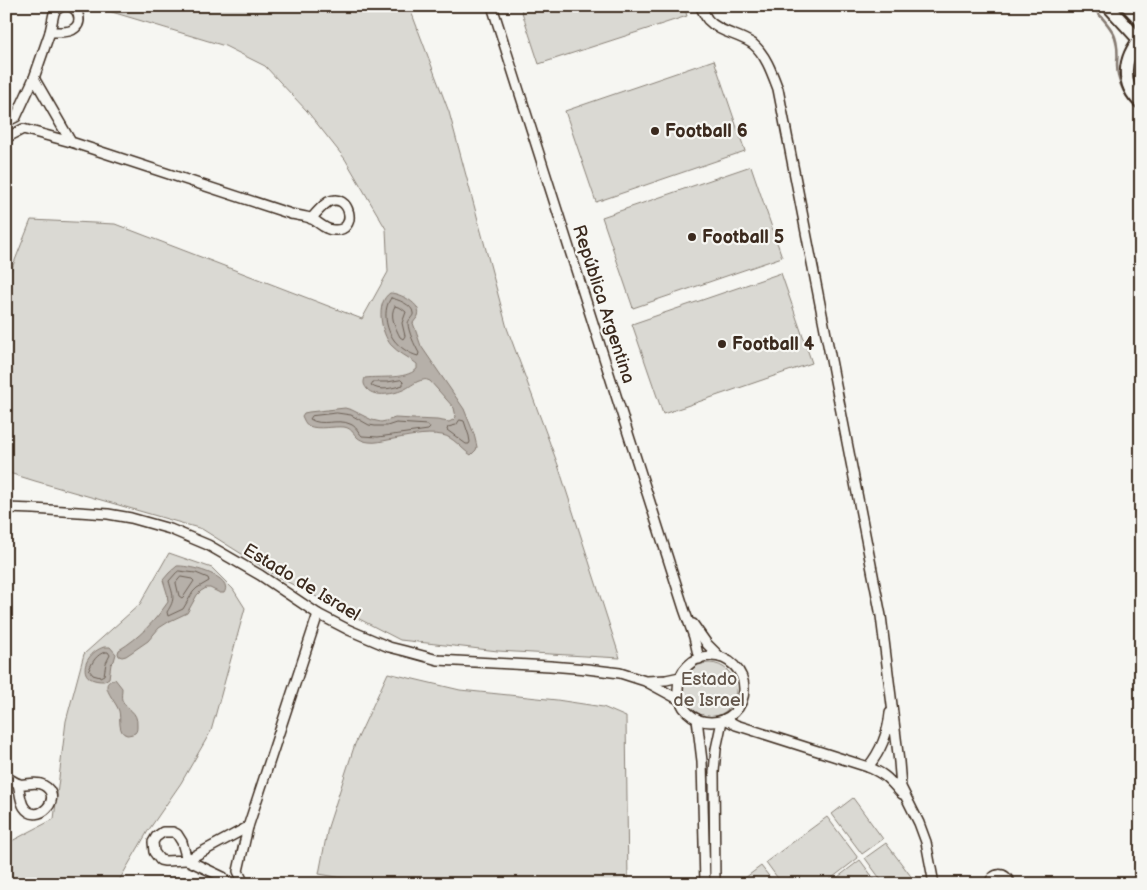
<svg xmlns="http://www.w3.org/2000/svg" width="1147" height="890" viewBox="0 0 1147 890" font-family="'Balsamiq Sans',sans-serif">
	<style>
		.green { fill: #dad9d3; stroke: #8a8278 }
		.water { fill: #b6b0a9; stroke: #857a71 }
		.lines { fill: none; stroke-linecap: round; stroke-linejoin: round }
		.shore { stroke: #6c6056; stroke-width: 1 }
		.stream { stroke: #857a71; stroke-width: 2.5 }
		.minor-casing { stroke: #3b2a1e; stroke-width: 12 }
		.secondary-casing { stroke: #3b2a1e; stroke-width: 15 }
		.minor { stroke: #f6f6f2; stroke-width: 9 }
		.secondary { stroke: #f6f6f2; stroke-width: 11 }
		.poi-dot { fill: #3b2a1e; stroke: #f6f6f2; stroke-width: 2 }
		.labels { text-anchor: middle; stroke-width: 4.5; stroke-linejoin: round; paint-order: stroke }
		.poi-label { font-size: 18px; font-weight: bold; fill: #3b2a1e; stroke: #f6f6f2; text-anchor: start }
		.street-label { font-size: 18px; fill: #3b2a1e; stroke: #f6f6f2 }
		.park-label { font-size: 18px; fill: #63564b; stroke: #f6f6f2 }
	</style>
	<rect width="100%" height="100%" fill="#f6f6f2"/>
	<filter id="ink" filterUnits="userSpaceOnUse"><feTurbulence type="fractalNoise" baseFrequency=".02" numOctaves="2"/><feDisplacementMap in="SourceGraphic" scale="10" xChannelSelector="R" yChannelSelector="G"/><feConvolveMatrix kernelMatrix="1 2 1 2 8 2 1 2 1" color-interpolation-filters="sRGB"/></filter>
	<g filter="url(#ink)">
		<g class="green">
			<polygon points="92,6 409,6 449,112 507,328 558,465 620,658 498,651 400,640 280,578 202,529 35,481 6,472 6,283 31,220 115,224 362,319 388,272 386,229 345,159 307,111 265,66 225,46"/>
			<polygon points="520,6 684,6 687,16 539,64"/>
			<polygon points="714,60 745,151 596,202 565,111"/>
			<polygon points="751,166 782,257 633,308 602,217"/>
			<polygon points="781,273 812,363 663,414 632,324"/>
			<polygon points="169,553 212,568 233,589 245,608 211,731 181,783 148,831 117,884 6,884 6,844 54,819 66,721 84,654 140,604"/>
			<circle cx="709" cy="690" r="27"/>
			<polygon points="388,673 460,690 557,700 603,707 626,717 628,884 378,884 319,874 328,827 355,744"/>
			<polygon points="853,798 883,839 862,854 832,814"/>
			<polygon points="827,817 858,858 824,884 782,884 766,862"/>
			<polygon points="886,843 916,883 915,884 884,884 865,858"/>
			<polygon points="860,860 878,884 829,884"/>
			<polygon points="761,866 775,884 743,884 741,881"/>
		</g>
		<g class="water">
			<path d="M 390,293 C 399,293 423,304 418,316 C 417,318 415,320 413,323 L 421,346 L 464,409 L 474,434 L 477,447 L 476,450 L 471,455 C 461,449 454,437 442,435 C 425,432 405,437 388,440 C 382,441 376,443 369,442 C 352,440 356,429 344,427 C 334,426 318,430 309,426 C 305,424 304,420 302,416 L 304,413 L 309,412 L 345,408 L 352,410 L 372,420 L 381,422 L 386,421 L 395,418 L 414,419 L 437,420 L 449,422 L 453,420 L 456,417 L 454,408 L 430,381 C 427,380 426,379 423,380 C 416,381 411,386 405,389 C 395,394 375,398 367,389 C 364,385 363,383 365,378 C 381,376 404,380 417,369 L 417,364 C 409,357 398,353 391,345 C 381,333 375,303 390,293 Z"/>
			<path d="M 177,566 C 188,565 235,576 224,593 L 220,593 L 210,588 L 206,588 L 201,591 L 197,595 L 187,613 L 170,621 L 159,628 L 148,641 L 132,652 L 126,656 L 122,657 L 119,656 L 118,653 L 119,650 C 139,638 155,621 168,602 L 167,593 L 163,580 L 169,573 Z"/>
			<path d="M 104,647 L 110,647 L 116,654 L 114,661 L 111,664 L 109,678 L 104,681 C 74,682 84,653 104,647 Z"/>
			<path d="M 115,679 L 122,688 C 122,692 121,697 122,700 C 127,711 138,710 137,726 C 137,729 137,731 135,733 C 133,734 129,735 127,735 C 117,733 121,718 119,711 C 117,704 106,692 107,686 C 107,682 111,680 115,679 Z"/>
		</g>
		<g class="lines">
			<g class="shore">
				<path d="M 391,298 C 397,299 413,305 413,313 C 414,316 409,319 408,323 C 408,331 415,346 419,353 L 418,356 C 410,354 399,347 394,340 C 386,329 382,310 391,298 Z"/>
				<path d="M 395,306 L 401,308 L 406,312 L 402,323 L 405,336 L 403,339 L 400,337 C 395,327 389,315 395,306 Z"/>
				<path d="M 401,380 L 403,382 L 403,385 C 393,388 379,392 371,385 L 373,382 L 387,382 Z"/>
				<path d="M 337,413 L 351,415 L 369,425 L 375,426 L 387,426 L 396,423 L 428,425 L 430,428 L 428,430 L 378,437 L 362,436 C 358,432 356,426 350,424 C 338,418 321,427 310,419 L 312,416 Z"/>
				<polygon points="460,420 464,421 469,436 470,442 469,444 466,444 447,430 448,427 456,425"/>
				<path d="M 179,571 L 196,573 L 208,578 L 209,581 L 197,588 L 193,592 L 183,609 L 168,616 L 167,612 C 176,598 173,596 169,581 L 176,573 Z"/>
				<polygon points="181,577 192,579 194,581 184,596 182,598 179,596 176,583"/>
				<path d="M 105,652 L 108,652 L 110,655 L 106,663 L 104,675 L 100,677 L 93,675 L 89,670 C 92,662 97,654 105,652 Z"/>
			</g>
			<path class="stream" d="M 1091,6 C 1099,14 1111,26 1115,37 C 1118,46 1118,54 1117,64 C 1117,82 1126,101 1141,111"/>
			<defs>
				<g id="minor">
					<polyline points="492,6 684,609 694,637 699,659"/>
					<path d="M 700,6 C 703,11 705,16 708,20 C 720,33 739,34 753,44 C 766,55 772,73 778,89 L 881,616 L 899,762 L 901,787 L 919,823 L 926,842 L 934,884"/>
					<path d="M 50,32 C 57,32 66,33 72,30 C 83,24 80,11 70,6"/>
					<path d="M 34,78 L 71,142 L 291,214 C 297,215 304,216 310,218 C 318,221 324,230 334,230 C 359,232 350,191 328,202 C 322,206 316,213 311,219"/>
					<polyline points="6,122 16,117 34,78 50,32 54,13 56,10 62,6"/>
					<polyline points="6,138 23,129 71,142"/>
					<polyline points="6,508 34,509 108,514 131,518 170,529 208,545 260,575 318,614 349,630 389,647 405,651 438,660 550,666 587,669 620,673 645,681 680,700"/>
					<polyline points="693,624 707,644 720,657"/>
					<circle cx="711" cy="689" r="33"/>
					<polyline points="647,681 666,680 680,677"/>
					<path d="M 890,713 C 888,733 881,751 868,767 C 887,775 889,780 902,794"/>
					<polyline points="697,719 702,761 705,884"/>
					<polyline points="725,719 736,725 868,767"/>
					<path d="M 6,777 C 11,779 15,783 20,784 C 27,785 36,781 43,785 C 66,797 37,827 24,807 C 20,801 20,791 18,784"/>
					<polyline points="187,860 182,842 177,834 173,832 163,832 156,837 153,842 154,852 160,860 165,861 187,860 248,827"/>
					<polyline points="187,860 223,877 227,884"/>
					<polyline points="244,884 238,871 248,827 318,614"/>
					<polyline points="715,884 714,772 716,749 722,721"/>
					<path d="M 989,884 C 993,872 1005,871 1010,884"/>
				</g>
				<g id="secondary">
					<polyline points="1108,6 1139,40"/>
					<polyline points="1127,6 1141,21"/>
					<path d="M 1141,38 C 1123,58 1120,84 1141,103"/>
				</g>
			</defs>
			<use href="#minor" class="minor-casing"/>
			<use href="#secondary" class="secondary-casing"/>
			<use href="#minor" class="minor"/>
			<use href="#secondary" class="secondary"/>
		</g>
	</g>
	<g class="poi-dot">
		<circle cx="655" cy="131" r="5"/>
		<circle cx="692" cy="237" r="5"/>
		<circle cx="722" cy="344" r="5"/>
	</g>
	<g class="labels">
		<g class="poi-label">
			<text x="665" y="137">Football 6</text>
			<text x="702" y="243">Football 5</text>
			<text x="732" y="350">Football 4</text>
		</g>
		<g class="street-label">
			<text transform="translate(604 304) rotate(72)" y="6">República Argentina</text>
			<text transform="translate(302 582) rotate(31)" y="6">Estado de Israel</text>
		</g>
		<g class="park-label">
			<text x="709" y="685">Estado<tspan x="709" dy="21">de Israel</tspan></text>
		</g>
	</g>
	<rect width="1147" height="890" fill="none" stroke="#f6f6f2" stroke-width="25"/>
	<rect x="12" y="12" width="1122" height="865" fill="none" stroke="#3b2a1e" stroke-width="2" filter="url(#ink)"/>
</svg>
